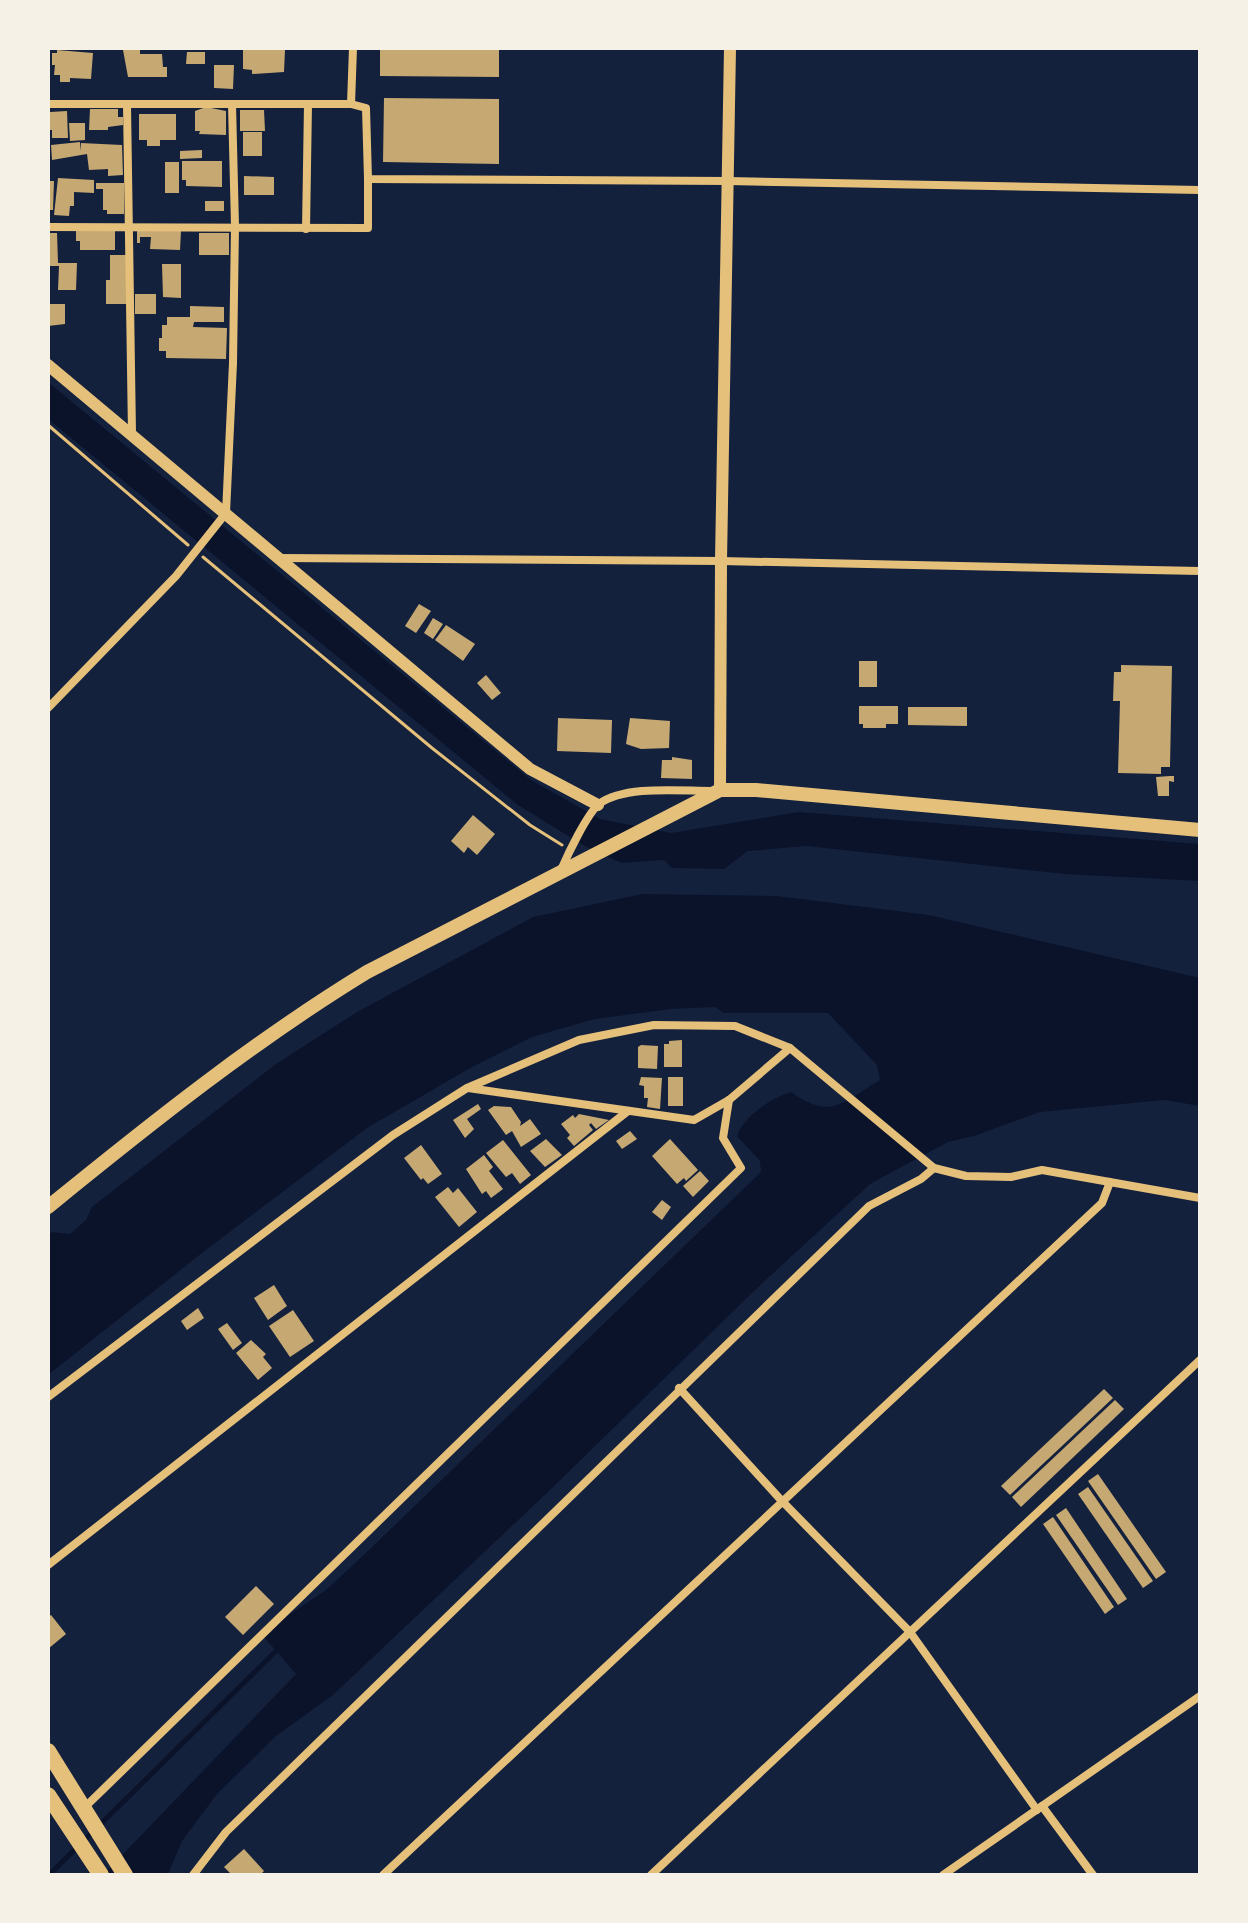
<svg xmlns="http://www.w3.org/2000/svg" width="1248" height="1923" viewBox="0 0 1248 1923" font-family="Barlow,sans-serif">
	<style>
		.water { fill: #0b132b }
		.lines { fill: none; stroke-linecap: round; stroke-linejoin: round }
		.stream { stroke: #0b132b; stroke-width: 5 }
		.building { fill: #c6a872 }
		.path { stroke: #e5c07b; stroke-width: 3 }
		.minor { stroke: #e5c07b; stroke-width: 8 }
		.tertiary { stroke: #e5c07b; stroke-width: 12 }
		.secondary { stroke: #e5c07b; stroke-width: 14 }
		.primary { stroke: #e5c07b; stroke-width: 16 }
	</style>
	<rect width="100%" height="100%" fill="#14213d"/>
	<g class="water">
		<polygon points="48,382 531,780 600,819 671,833 799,812 1200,844 1200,881 1065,874 807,846 748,851 724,869 672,868 664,860 621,863 583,845 518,805 48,419"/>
		<path d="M 642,894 L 777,896 L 929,915 L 1200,978 L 1200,1106 L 1164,1100 L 1040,1112 L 974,1136 L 948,1142 L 870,1184 L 755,1290 L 549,1491 L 333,1695 L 276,1736 L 217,1794 L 182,1841 L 169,1872 L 166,1875 L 103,1875 L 296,1674 L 264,1637 L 286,1617 L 326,1590 L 369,1550 L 761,1172 L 760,1161 L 737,1136 C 744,1116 771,1098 791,1092 C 832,1121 842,1102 880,1080 L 877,1065 L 828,1013 L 723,1013 L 716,1007 L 671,1009 L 595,1019 L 532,1037 L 472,1067 L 367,1128 L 202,1253 L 48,1375 L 48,1235 L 52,1232 L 70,1234 L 86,1220 L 92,1207 L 276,1064 L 357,1012 L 533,917 Z"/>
	</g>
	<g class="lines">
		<polyline class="stream" points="49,1875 279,1648"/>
	</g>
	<g class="building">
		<polygon points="243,48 285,50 284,72 252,74 252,70 243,69"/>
		<polygon points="380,48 499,48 499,77 380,76"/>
		<polygon points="57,50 93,53 91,79 70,78 70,82 60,82 60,75 54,75 55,65 52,65 52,53 57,53"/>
		<polygon points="123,50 140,50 140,54 162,54 163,67 167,67 167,77 128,77"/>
		<polygon points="187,52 205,52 205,64 186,64"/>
		<polygon points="214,65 234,65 233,89 214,88"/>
		<polygon points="384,98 499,99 499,164 383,162"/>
		<polygon points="206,107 226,111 226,135 199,134 200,131 195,131 195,111"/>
		<polygon points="90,109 118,109 118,117 123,117 123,125 108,127 108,130 89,130"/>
		<polygon points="240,110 264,110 265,131 240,131"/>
		<polygon points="67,111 68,138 52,138 52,130 48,130 50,112"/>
		<polygon points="139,114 176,114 176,140 160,140 160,146 147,146 147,140 139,140"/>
		<polygon points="69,123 85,123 85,140 70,141"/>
		<rect x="243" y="132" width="19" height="24"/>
		<polygon points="80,142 80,151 81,143 122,145 123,175 108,176 108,169 89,170 87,154 52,160 51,145"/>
		<polygon points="202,150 202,158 180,159 180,151"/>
		<polygon points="182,161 222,161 222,187 186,186 186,180 182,180"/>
		<rect x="165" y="162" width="14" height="31"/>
		<polygon points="244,176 274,177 274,195 244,195"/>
		<polygon points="58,178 94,180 94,193 74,192 74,206 70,206 69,216 54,215"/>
		<polygon points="48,181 54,181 53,210 48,210"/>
		<polygon points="96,183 124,183 124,214 107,214 107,210 103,210 103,189 96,189"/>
		<rect x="205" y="201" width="19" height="10"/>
		<polygon points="76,230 115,231 115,250 80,250 80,241 76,241"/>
		<polygon points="137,230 181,231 180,250 150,249 151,237 140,237 140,243 137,243"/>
		<polygon points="48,233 57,233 58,263 77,263 76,290 58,290 59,266 48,266"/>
		<rect x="199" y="233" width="30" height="22"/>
		<polygon points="110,255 126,255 126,304 106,304 106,280 110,280"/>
		<polygon points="162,264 181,264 181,298 163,297"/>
		<rect x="135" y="294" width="21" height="20"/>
		<polygon points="48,304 65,304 65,324 48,326"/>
		<polygon points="190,306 224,307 224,322 194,322 193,327 227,328 226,359 166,358 166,351 159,351 159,338 162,338 162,325 167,325 167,317 190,317"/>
		<polygon points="419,604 431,611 416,633 405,626"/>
		<polygon points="433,618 443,624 433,639 424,633"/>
		<polygon points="446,625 475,644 463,661 435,640"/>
		<rect x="859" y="661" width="18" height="26"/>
		<polygon points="1121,665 1172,666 1170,767 1161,767 1161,774 1118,773 1120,701 1113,701 1114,672 1121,672"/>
		<polygon points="486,675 501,693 492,700 477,683"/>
		<polygon points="859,706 898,706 898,724 886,724 886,728 863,728 863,724 859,724"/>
		<polygon points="908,707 967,707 967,726 908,725"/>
		<polygon points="558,718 612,720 611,753 557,751"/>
		<polygon points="630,718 670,721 669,748 641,749 626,744"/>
		<polygon points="672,757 692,760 692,779 661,778 662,760 672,760"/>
		<polygon points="1170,776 1174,776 1174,782 1169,781 1169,796 1158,796 1156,777"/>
		<polygon points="473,815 495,834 477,855 468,847 464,853 451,841"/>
		<polygon points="682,1040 682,1067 664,1067 664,1044 669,1044 669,1041"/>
		<polygon points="641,1045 658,1046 657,1069 638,1068 638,1047"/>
		<polygon points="641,1077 662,1078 660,1109 647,1107 648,1098 644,1098 644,1086 639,1085"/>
		<rect x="668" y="1077" width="15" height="29"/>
		<polygon points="478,1104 481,1109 467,1119 474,1129 465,1138 453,1120"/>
		<polygon points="494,1106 511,1107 521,1122 520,1126 530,1119 541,1134 521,1147 512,1131 506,1135 488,1110"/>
		<polygon points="579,1114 609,1120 596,1129 591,1123 589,1125 593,1130 574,1146 567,1138 570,1135 561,1124 573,1115 575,1118"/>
		<polygon points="630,1131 637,1139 622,1149 616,1141"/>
		<polygon points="546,1139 562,1155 545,1167 530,1151"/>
		<polygon points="670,1139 698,1170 686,1181 684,1178 677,1184 652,1156"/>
		<polygon points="503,1140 531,1175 520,1184 512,1173 506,1177 486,1153"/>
		<polygon points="421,1145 442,1174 428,1184 423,1178 421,1180 404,1158"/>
		<polygon points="484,1155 493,1167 489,1171 503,1189 491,1198 486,1191 482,1194 466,1169"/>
		<polygon points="700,1171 709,1181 693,1197 683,1186"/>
		<polygon points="448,1187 453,1193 458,1188 477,1212 459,1227 435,1197"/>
		<polygon points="662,1200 671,1207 662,1220 652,1212"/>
		<polygon points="274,1285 287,1306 268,1320 254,1298"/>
		<polygon points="198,1308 204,1318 187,1330 181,1321"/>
		<polygon points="293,1310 314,1341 290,1357 269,1326"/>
		<polygon points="227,1323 242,1343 233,1350 218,1329"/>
		<polygon points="251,1340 266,1354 263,1357 272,1368 258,1380 236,1353"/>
		<polygon points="1104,1389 1113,1398 1010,1495 1001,1486"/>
		<polygon points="1115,1400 1124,1409 1021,1507 1012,1497"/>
		<polygon points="1098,1474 1166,1572 1156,1579 1088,1481"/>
		<polygon points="1088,1487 1153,1581 1143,1588 1078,1494"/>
		<polygon points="1066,1508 1127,1599 1118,1605 1056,1515"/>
		<polygon points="1053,1517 1114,1607 1105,1614 1043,1524"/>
		<polygon points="256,1586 274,1604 243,1635 225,1617"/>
		<polygon points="51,1615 66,1634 48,1649 48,1617"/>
		<polygon points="244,1849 264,1871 260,1875 232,1875 224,1867"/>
	</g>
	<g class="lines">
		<g class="path">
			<polyline points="48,425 188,545"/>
			<polyline points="203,557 432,748 530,825 562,845"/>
		</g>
		<g class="minor">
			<polyline points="48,104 232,104"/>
			<polyline points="351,104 353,48"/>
			<polyline points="127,105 132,434"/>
			<polyline points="48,227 368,228 368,179"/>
			<polyline points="306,229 308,104"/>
			<polyline points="279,558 721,561 1200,571"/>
			<polyline points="48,708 176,576 226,513 233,363 235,226 232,104 351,104 366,108 368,179 728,181 1200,190"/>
			<path d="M 561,870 C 568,854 587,814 599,804 C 625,785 680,791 711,791"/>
			<polyline points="468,1088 694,1120 729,1100 790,1048"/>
			<polyline points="679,1388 781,1500 910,1632 1037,1810"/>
			<polyline points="48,1397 393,1135 467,1088 579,1040 654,1025 735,1026 790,1048 934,1168 966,1176 1011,1177 1042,1170 1200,1198"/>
			<polyline points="48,1565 628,1111"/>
			<polyline points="1042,1806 1093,1875"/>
			<polyline points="84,1808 741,1168 723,1138 729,1100"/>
			<polyline points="193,1875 226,1832 869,1206 921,1179 934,1168"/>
			<polyline points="383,1875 1102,1203 1110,1182"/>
			<polyline points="651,1875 1200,1360"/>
			<polyline points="943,1875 1200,1696"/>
		</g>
		<g class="tertiary">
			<polyline points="48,365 530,769 598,805"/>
			<polyline points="720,790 721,561 730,48"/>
		</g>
		<path class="secondary" d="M 48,1207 C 150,1124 254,1041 367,972 L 720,790 L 756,790 L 1200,830"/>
		<g class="primary">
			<polyline points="48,1751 125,1875"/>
			<polyline points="48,1795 101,1875"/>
		</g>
	</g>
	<rect width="1248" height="1923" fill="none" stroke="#f6f1e7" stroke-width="100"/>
</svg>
